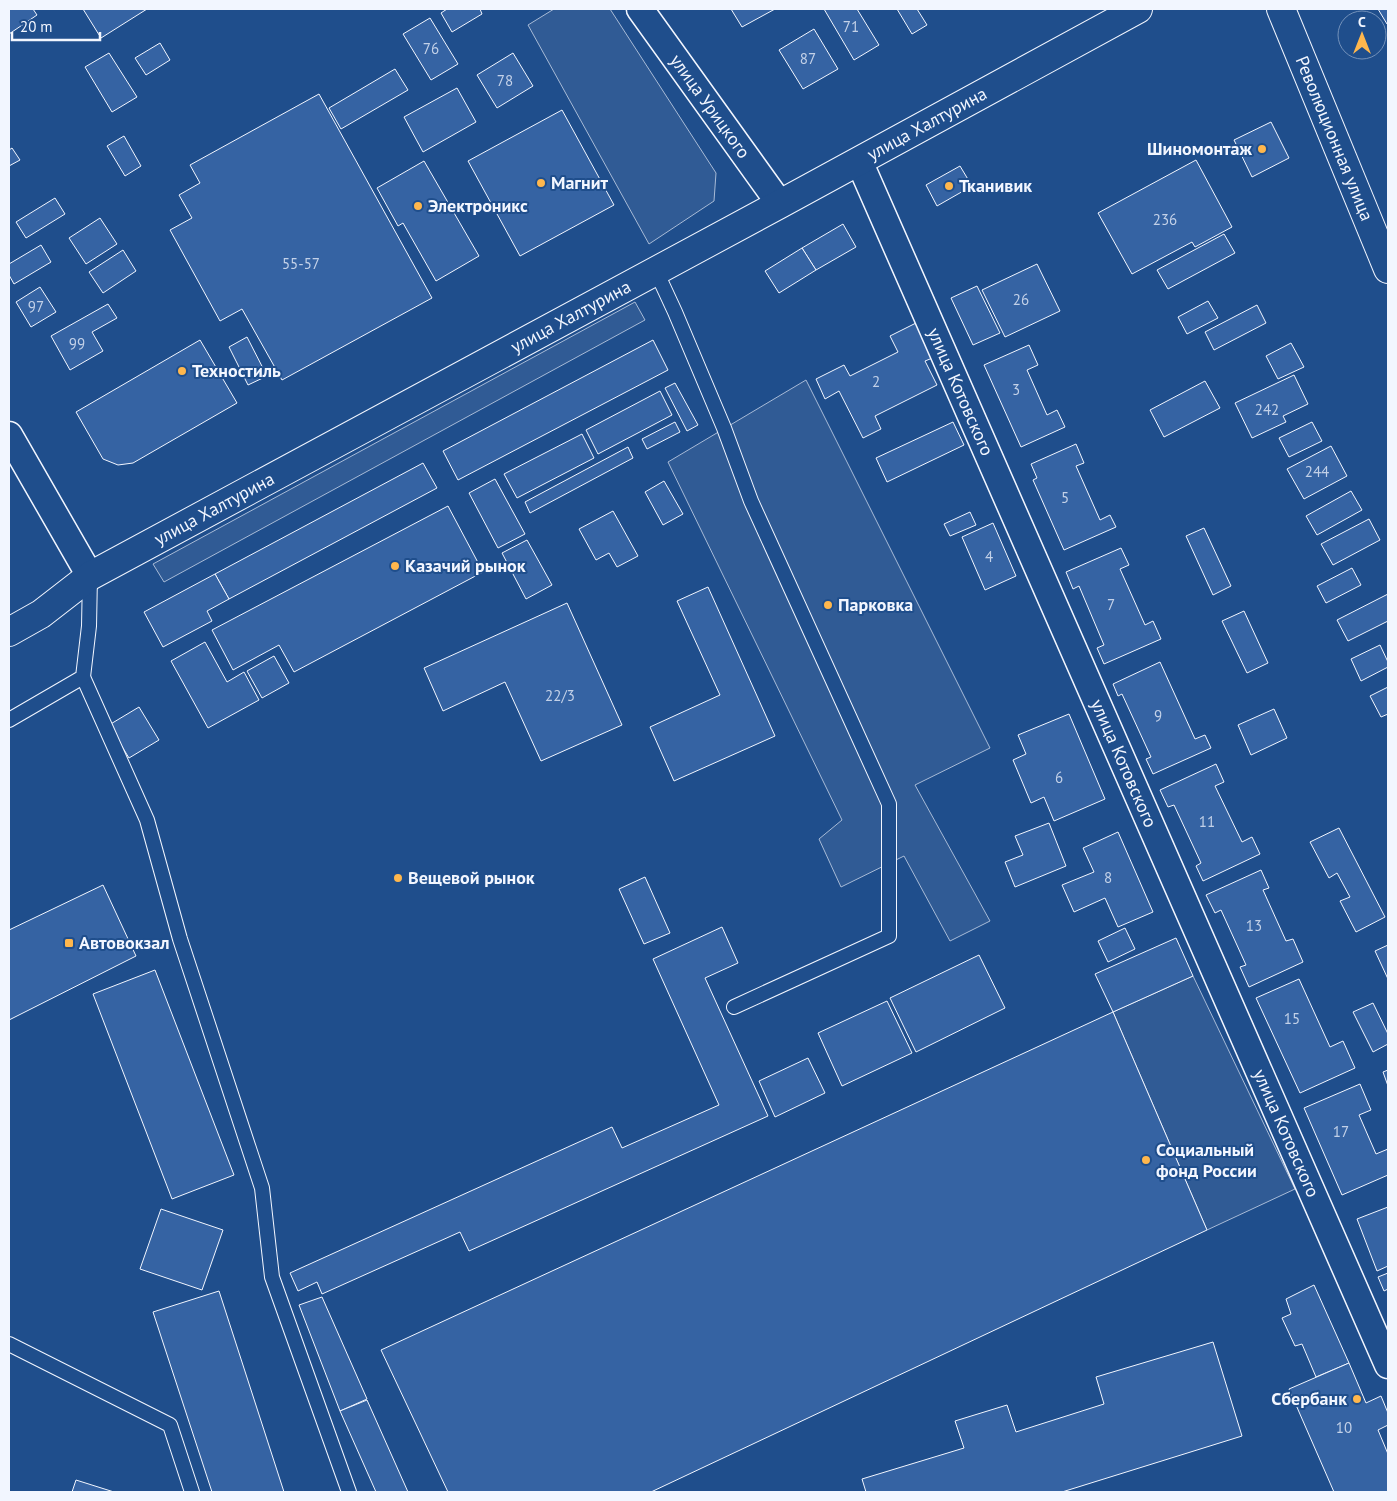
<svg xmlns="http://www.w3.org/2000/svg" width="1397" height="1501" viewBox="0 0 1397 1501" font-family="'PT Sans',sans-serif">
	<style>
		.parking { fill: #305b95; stroke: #a8bbd7 }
		.building { fill: #3563a3; stroke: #f2f6ff }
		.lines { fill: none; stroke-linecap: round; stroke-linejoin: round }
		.lane-casing { stroke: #f2f6ff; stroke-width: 16 }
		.street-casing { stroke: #f2f6ff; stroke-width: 29 }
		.secondary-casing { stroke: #f2f6ff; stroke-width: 30 }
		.lane { stroke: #1f4e8c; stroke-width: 14 }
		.street { stroke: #1f4e8c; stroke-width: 26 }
		.secondary { stroke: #1f4e8c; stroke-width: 28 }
		.poi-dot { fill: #ffb74d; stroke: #1f4e8c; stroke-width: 2 }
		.labels { text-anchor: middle; stroke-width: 4; stroke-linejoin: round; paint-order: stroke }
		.number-label { font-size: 15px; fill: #c3d1e8 }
		.street-label { font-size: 18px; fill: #f2f6ff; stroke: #1f4e8c }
		.poi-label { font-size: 18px; font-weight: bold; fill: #f2f6ff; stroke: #1f4e8c; text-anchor: start }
	</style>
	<rect width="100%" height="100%" fill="#1f4e8c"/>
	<g class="parking">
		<polygon points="554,9 610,9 716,173 714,201 649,244 528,25"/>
		<polygon points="635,302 645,320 164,582 153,564"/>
		<polygon points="806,380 990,748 915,785 990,921 950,941 904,856 841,887 819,839 842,820 668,462"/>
		<polygon points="1193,976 1295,1189 1207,1230 1113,1012"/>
	</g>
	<g class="building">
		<polygon points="9,9 33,9 37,15 9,34"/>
		<polygon points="83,9 147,9 101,38"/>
		<polygon points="447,9 480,9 482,14 452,32 441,13"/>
		<polygon points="731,9 775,9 742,27"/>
		<polygon points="824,9 857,9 879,45 854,60"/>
		<polygon points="897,9 917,9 927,25 912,34"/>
		<polygon points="1378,9 1388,9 1388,24 1387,24"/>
		<polygon points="430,18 458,64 431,80 403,34"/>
		<polygon points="814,29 838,69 803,89 779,50"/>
		<polygon points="160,43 170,60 146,75 135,58"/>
		<polygon points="109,53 137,97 112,112 85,67"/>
		<polygon points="513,53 533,86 497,108 477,75"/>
		<polygon points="395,69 408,90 341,129 329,108"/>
		<polygon points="457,88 476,122 423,152 404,117"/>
		<polygon points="319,94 432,298 282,380 242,309 220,321 170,230 192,218 179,195 200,183 190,165"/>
		<polygon points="562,110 614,205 520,256 468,161"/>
		<polygon points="1271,122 1289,158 1252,177 1234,140"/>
		<polygon points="124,136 141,166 125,176 107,146"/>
		<polygon points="12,148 20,160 9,166 9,150"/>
		<polygon points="1196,160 1232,227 1195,247 1192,242 1132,274 1098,213"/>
		<polygon points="424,161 479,256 436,281 403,223 398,226 377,188"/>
		<polygon points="960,166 972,186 937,206 926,185"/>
		<polygon points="55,198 65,214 26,238 16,222"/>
		<polygon points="100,218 117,244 86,264 69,238"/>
		<polygon points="843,224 856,247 816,270 802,248"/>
		<polygon points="1224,234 1235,253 1168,289 1157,270"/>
		<polygon points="41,245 51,262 14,284 9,275 9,264"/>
		<polygon points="802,248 816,270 779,293 765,271"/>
		<polygon points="123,250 136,271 103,293 89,272"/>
		<polygon points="1037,264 1060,311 1005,337 982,290"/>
		<polygon points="977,286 1000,333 973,345 951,298"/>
		<polygon points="40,287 56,312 31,327 16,302"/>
		<polygon points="1208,301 1218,318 1187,334 1178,317"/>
		<polygon points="108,304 117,318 92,332 103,351 70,370 51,336"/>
		<polygon points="1257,305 1266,323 1214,350 1205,332"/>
		<polygon points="918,322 935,357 925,361 937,385 875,416 881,429 863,438 839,391 825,399 816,379 844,365 850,376 898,352 890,336"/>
		<polygon points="247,337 267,376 248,385 229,347"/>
		<polygon points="200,340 237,403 133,463 118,465 103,459 76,412"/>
		<polygon points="653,340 668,370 458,480 443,451"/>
		<polygon points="1291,343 1304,367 1278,379 1266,356"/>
		<polygon points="1029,345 1038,365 1027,370 1047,415 1057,410 1065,427 1021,447 984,365"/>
		<polygon points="1294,375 1308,404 1283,416 1286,422 1252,438 1235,403"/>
		<polygon points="1205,381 1220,408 1164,437 1150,410"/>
		<polygon points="675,383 698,425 687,431 665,388"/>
		<polygon points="660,391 672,415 598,454 586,430"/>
		<polygon points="675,422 680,432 647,449 642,439"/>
		<polygon points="953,422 964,445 887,482 876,458"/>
		<polygon points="1312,422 1322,441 1289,457 1279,438"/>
		<polygon points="582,434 594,458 517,498 504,474"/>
		<polygon points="1076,444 1084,463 1076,466 1100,520 1110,515 1116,527 1064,550 1033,480 1037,478 1031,464"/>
		<polygon points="1331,446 1347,476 1304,499 1287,469"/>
		<polygon points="628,447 633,458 530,513 525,502"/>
		<polygon points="423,463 437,488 229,599 215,574"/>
		<polygon points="495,479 525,534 498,548 469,493"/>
		<polygon points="664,481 683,514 663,525 645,492"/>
		<polygon points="1351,491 1362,510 1317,535 1306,516"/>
		<polygon points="448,506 483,572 294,672 279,645 233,670 212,630"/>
		<polygon points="613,511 638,556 617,567 609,553 596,560 579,529"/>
		<polygon points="970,512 976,525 950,536 944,524"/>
		<polygon points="1369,519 1380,540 1333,565 1321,544"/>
		<polygon points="993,523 1016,576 985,590 962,537"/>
		<polygon points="1204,528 1231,586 1213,595 1186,536"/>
		<polygon points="527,540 552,585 526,599 502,553"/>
		<polygon points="1121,548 1129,565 1120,569 1145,625 1153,621 1161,639 1104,664 1097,648 1104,645 1079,586 1073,589 1066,572"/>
		<polygon points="1352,568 1361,585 1326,603 1317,586"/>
		<polygon points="215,574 229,599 207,611 212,621 163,647 144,612"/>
		<polygon points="708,587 775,736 674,781 650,727 720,695 677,601"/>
		<polygon points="1388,594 1388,621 1348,641 1337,620"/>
		<polygon points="567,603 622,725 541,761 505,682 443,711 424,668"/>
		<polygon points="1244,611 1268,663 1247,673 1222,621"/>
		<polygon points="205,642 227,682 244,672 259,700 208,728 171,661"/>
		<polygon points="1380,645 1388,662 1388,667 1361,681 1351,659"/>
		<polygon points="274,656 289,683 262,698 247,671"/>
		<polygon points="1160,662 1195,739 1205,735 1211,748 1153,774 1146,759 1151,757 1122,694 1118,696 1113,684"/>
		<polygon points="1388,687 1388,714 1381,717 1370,696"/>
		<polygon points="139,707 159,740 129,758 109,725"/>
		<polygon points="1274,709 1287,738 1251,755 1238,725"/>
		<polygon points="1069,714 1105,799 1054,821 1044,797 1031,803 1013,760 1026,754 1018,735"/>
		<polygon points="1216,764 1224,782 1215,786 1242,842 1252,837 1260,854 1203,881 1196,866 1201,863 1174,805 1168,807 1160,790"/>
		<polygon points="1049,823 1066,866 1015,887 1005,862 1023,855 1015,836"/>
		<polygon points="1339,828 1385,917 1356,932 1340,901 1350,897 1337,873 1329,878 1310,842"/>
		<polygon points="1118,832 1153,912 1118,927 1105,898 1074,912 1062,885 1094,872 1083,848"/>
		<polygon points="1261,870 1269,888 1263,890 1286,941 1293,939 1303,962 1249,987 1240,967 1246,965 1221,910 1215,913 1206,895"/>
		<polygon points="645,877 670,933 644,944 619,889"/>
		<polygon points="103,885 136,956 9,1020 9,930"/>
		<polygon points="722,927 738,963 705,978 768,1116 469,1251 460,1232 322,1294 317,1282 298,1291 290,1273 612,1127 622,1148 719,1105 653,959"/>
		<polygon points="1125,928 1135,949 1108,962 1098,941"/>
		<polygon points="1176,938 1193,976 1113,1012 1095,974"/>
		<polygon points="1388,945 1388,979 1375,951"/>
		<polygon points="979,955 1005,1008 916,1052 890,998"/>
		<polygon points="155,970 234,1175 172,1199 93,994"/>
		<polygon points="1299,979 1330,1047 1343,1041 1355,1068 1300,1093 1256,998"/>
		<polygon points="887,1001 912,1053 842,1086 818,1033"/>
		<polygon points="1373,1003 1388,1034 1388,1044 1373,1052 1353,1012"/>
		<polygon points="1113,1012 1207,1230 651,1492 448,1492 381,1350"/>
		<polygon points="808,1058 825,1093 775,1117 759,1081"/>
		<polygon points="1388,1070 1388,1086 1383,1072"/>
		<polygon points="1360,1084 1371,1110 1359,1115 1376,1154 1388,1149 1388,1175 1342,1195 1304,1108"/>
		<polygon points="1388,1207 1388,1266 1377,1271 1357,1219"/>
		<polygon points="161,1209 223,1230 202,1290 140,1269"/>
		<polygon points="1388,1273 1388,1289 1384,1291 1378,1277"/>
		<polygon points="1314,1285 1349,1363 1316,1377 1302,1344 1295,1346 1282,1318 1291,1314 1286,1299"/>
		<polygon points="219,1291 284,1492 212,1492 153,1312"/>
		<polygon points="322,1297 367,1399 340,1411 299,1305"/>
		<polygon points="1213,1342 1242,1436 1062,1492 866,1492 862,1479 964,1448 955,1421 1007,1405 1016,1432 1104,1404 1096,1377"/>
		<polygon points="1349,1363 1366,1403 1381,1396 1388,1413 1388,1425 1378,1430 1388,1454 1388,1492 1334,1492 1289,1389"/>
		<polygon points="367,1400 408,1492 376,1492 340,1411"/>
		<polygon points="76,1480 114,1492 72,1492"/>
	</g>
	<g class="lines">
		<defs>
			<g id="lane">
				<polyline points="656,271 675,312 724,428 751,501 889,804 889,936 734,1007"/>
				<polyline points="83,677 147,820 180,939 262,1188 272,1277 349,1492"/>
				<polyline points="9,720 83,677 89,626 90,576"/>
				<polyline points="9,1344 170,1425 192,1492"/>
			</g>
			<g id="street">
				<path id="s1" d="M 640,9 L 780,204"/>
				<path id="s2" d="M 859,161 L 1388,1365"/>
				<polyline points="9,435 90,576"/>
			</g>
			<g id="secondary">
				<path id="s3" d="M 1281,9 L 1388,269"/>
				<path id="s4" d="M 9,632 L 41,614 L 90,576 L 780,204 L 1138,9"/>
			</g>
		</defs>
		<use href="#lane" class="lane-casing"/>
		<use href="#street" class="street-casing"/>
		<use href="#secondary" class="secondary-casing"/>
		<use href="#lane" class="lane"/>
		<use href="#street" class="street"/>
		<use href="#secondary" class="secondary"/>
	</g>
	<g class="poi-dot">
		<circle cx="1262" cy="149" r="5"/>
		<circle cx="541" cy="183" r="5"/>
		<circle cx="949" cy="186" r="5"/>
		<circle cx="418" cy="206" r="5"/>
		<circle cx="182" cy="371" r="5"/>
		<circle cx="395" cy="566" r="5"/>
		<circle cx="828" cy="605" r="5"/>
		<circle cx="398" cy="878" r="5"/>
		<rect x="64" y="938" width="10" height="10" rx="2.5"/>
		<circle cx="1146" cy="1160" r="5"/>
		<circle cx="1357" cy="1399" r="5"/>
	</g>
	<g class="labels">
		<g class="number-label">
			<text x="851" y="32">71</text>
			<text x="431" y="54">76</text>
			<text x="808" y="64">87</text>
			<text x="505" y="86">78</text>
			<text x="1165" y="225">236</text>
			<text x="301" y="269">55-57</text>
			<text x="1021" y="305">26</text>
			<text x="36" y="312">97</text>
			<text x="77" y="349">99</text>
			<text x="876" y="387">2</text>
			<text x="1016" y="395">3</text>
			<text x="1267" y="415">242</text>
			<text x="1317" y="477">244</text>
			<text x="1065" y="503">5</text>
			<text x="989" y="562">4</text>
			<text x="1111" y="610">7</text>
			<text x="560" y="701">22/3</text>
			<text x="1158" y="721">9</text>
			<text x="1059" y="783">6</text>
			<text x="1207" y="827">11</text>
			<text x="1108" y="883">8</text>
			<text x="1254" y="931">13</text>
			<text x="1292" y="1024">15</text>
			<text x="1341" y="1137">17</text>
			<text x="1344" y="1433">10</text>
		</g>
		<g class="street-label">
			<text dy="6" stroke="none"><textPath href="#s1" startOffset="120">улица Урицкого</textPath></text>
			<text dy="6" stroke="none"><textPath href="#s4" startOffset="1050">улица Халтурина</textPath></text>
			<text dy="6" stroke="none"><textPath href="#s3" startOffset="140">Революционная улица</textPath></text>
			<text dy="6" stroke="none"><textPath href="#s4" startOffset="645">улица Халтурина</textPath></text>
			<text dy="6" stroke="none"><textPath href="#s2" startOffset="252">улица Котовского</textPath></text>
			<text dy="6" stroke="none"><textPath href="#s4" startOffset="240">улица Халтурина</textPath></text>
			<text dy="6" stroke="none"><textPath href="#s2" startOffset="658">улица Котовского</textPath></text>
			<text dy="6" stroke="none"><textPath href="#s2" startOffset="1062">улица Котовского</textPath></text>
		</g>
		<g class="poi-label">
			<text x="1252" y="155" text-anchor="end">Шиномонтаж</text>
			<text x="551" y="189">Магнит</text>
			<text x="959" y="192">Тканивик</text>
			<text x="428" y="212">Электроникс</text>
			<text x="192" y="377">Техностиль</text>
			<text x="405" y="572">Казачий рынок</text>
			<text x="838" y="611">Парковка</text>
			<text x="408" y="884">Вещевой рынок</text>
			<text x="79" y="949">Автовокзал</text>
			<text x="1156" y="1156">Социальный<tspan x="1156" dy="21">фонд России</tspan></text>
			<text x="1347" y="1405" text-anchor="end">Сбербанк</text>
		</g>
	</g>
	<rect width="1397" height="1501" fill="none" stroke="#f2f6ff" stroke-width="20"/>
	<g transform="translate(1362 35)"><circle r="24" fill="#1f4e8c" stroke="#7391ba"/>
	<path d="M0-4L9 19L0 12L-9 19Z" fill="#ffb74d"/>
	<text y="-8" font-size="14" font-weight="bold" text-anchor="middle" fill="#f2f6ff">С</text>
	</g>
	<path d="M12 32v8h88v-8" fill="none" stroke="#f2f6ff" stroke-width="2.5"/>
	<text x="20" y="32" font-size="15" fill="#f2f6ff" stroke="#1f4e8c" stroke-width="4" paint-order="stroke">20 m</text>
</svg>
